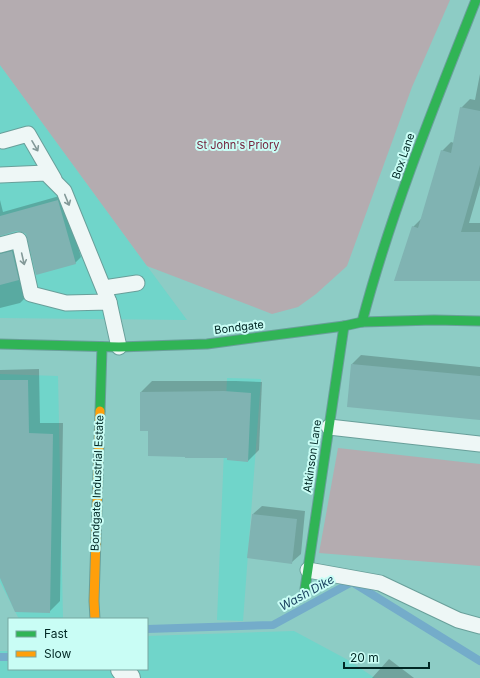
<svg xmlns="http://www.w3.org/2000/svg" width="480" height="678" viewBox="0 0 480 678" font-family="Inter,sans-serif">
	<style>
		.built { fill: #70d5ca }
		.green { fill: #b4acb0 }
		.shadow { fill: #0003 }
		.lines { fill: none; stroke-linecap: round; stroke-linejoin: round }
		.stream { stroke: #74acca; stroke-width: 8 }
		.building { fill: #80b3b2 }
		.lane-casing { stroke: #699f9a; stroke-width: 17 }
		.street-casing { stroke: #699f9a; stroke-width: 24 }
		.fast-casing { stroke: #699f9a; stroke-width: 11 }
		.slow-casing { stroke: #699f9a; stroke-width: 11 }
		.lane { stroke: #eef7f6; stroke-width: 15 }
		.street { stroke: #eef7f6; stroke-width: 22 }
		.fast { stroke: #30b455; stroke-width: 9 }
		.slow { stroke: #ff9f0a; stroke-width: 9 }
		.oneway { stroke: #839998 }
		.labels { text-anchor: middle; stroke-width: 4; stroke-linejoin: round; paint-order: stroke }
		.park-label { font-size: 11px; fill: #75223c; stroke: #c9fdf5 }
		.street-label { font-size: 11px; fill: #012724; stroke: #c9fdf5 }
		.water-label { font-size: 12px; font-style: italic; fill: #143c5b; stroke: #c9fdf5 }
	</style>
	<rect width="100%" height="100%" fill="#8dccc5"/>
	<g class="built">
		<polygon points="0,65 147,266 187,320 0,318"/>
		<polygon points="0,374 58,376 63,619 19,619 0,582"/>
		<polygon points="227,378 261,379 243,621 217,620"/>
		<polygon points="294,631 348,660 375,678 0,678 0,651 9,651 9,669 147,669 147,636"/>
	</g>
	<g class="green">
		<polygon points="0,0 450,0 412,87 347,266 316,294 298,307 272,314 147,266 0,65"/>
		<polygon points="338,448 480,464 480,566 319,553"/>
	</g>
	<g class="shadow">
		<polygon points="480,74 480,185 469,223 480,223 480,280 413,227 422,218 442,151 451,142 454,143 461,108 470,99 475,100"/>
		<polygon points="63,195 81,257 75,263 26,233 17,230 0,235 0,200 3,212"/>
		<polygon points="18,246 24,274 19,278 25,298 20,303 0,308 0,247"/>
		<polygon points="361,355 480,367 480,419 352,364"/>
		<polygon points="39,369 40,423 63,423 60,601 49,612 0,576 0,370"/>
		<polygon points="152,381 236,381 262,382 259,450 248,461 228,457 149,430 141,392"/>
		<polygon points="262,506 305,511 301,554 292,562 253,514"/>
		<polygon points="389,659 414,678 372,678"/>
	</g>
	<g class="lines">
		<g class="stream">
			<polyline points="147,629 273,625 352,582 480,661"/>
			<polyline points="0,657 9,657"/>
		</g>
	</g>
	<g class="building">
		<polygon points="460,107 480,111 480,165 461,232 480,232 480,281 394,281 412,226 418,228 441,150 451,153"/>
		<polygon points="58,200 76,264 36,275 26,234 22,232 17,231 0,236 0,216"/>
		<polygon points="12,251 19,280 0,285 0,254"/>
		<polygon points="351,364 480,376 480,420 347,407"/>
		<polygon points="0,380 28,380 29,433 53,434 50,613 15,612 0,578"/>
		<polygon points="224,391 251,393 248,462 227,460 227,458 185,458 185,457 148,456 148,431 140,431 140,392"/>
		<polygon points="252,514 297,519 292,564 247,558"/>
	</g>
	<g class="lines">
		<defs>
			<g id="lane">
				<polyline points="3,141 28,134 54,179"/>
				<polyline points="0,175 46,173 64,191 109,302"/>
				<polyline points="0,245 19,240 31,294 66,303 109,302 119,347"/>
				<polyline points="104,288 137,283"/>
				<polyline points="329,427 480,444"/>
				<polyline points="308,570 380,583 458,620 480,626"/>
			</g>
			<polyline id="street" points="122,669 129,678"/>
			<g id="fast">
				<path d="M 362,322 C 391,212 434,106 476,0"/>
				<polyline points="0,344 119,347 207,344 344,326 362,322 434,320 480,321"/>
				<polyline points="100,411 102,347"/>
				<polyline points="305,589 344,326"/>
			</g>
			<polyline id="slow" points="95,619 94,601 100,411"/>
		</defs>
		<use href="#lane" class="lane-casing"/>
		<use href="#street" class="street-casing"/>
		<use href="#fast" class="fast-casing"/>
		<use href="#slow" class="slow-casing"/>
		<use href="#lane" class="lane"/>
		<use href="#street" class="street"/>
		<use href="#fast" class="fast"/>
		<use href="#slow" class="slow"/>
	</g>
	<defs><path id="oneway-shaft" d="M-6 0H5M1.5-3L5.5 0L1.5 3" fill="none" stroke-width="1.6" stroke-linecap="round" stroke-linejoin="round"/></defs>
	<g class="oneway">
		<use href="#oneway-shaft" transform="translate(35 146) rotate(60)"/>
		<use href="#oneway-shaft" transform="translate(67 200) rotate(68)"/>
		<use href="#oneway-shaft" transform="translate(23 259) rotate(77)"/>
	</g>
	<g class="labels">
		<g class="park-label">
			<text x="238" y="149">St John's Priory</text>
		</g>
		<g class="street-label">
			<text transform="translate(403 156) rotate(-71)" y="4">Box Lane</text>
			<text transform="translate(239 327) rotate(-7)" y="4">Bondgate</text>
			<text transform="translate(312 456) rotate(-82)" y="4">Atkinson Lane</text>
			<text transform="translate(97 483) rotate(-88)" y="4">Bondgate Industrial Estate</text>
		</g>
		<g class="water-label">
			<text transform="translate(307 593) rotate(-29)" y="4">Wash Dike</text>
		</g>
	</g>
	<rect x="8" y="618" width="140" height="52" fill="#c9fdf5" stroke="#79a7a1"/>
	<rect x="16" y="631" width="20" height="6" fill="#30b455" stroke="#79a7a1"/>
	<text x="44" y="638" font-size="12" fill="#012724">Fast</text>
	<rect x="16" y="651" width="20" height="6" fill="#ff9f0a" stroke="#79a7a1"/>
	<text x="44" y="658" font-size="12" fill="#012724">Slow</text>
	<path d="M344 662v6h85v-6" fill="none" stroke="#012724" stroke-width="2"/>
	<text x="350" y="662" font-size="12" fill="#012724" stroke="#c9fdf5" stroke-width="3" paint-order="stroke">20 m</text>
</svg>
